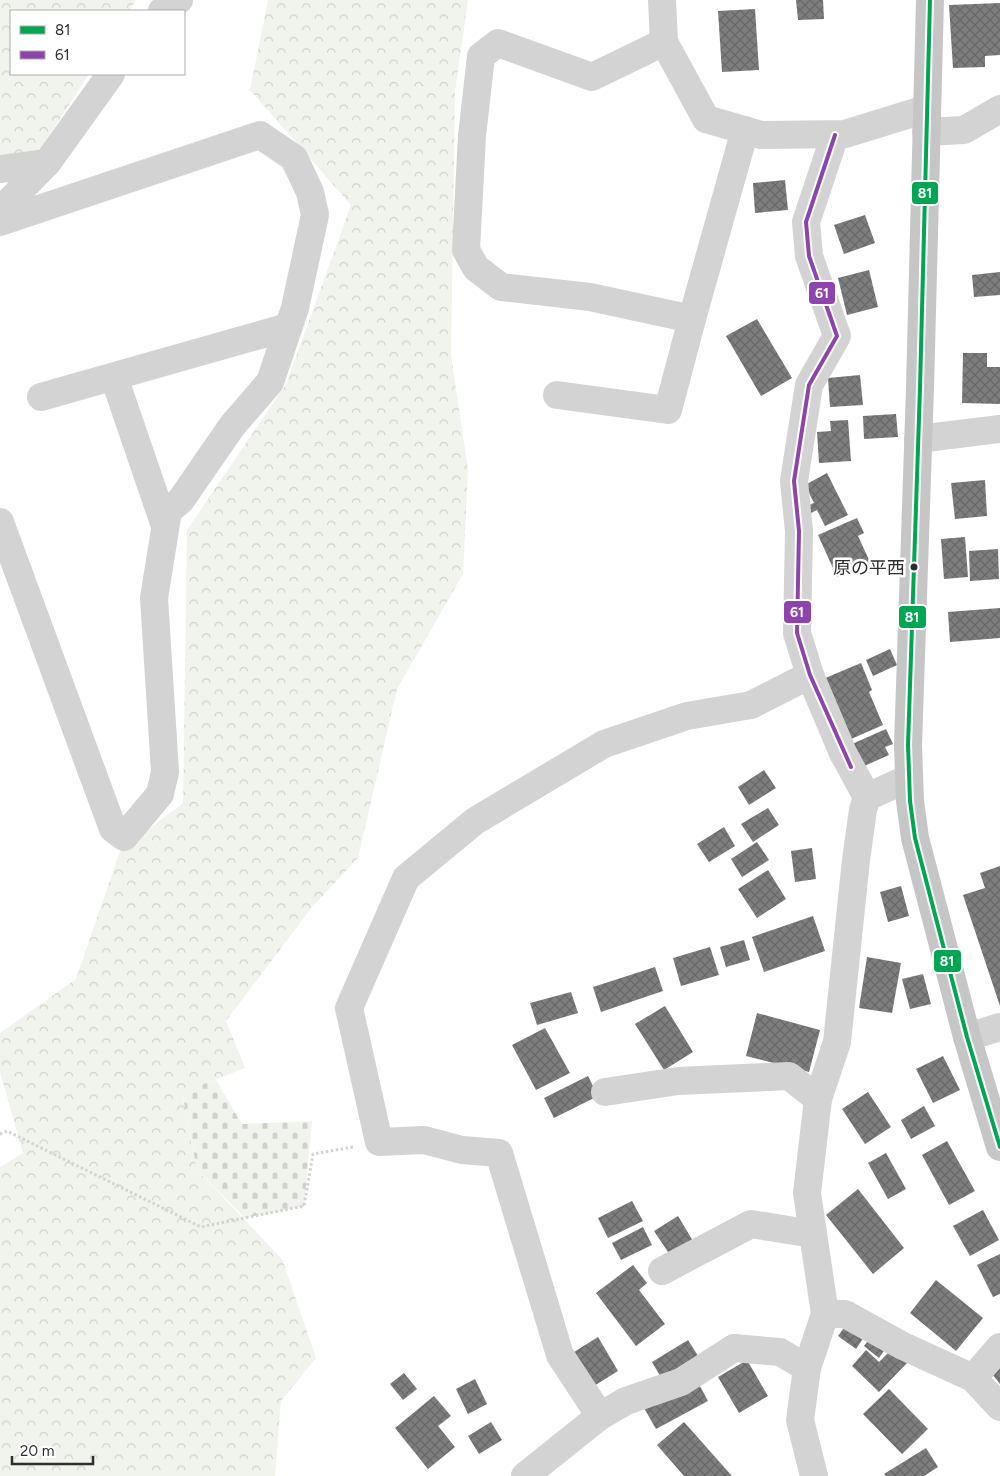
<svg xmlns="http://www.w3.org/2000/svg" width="1000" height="1476" viewBox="0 0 1000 1476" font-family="Figtree,'Noto Sans JP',sans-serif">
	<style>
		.forest { fill: url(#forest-crowns) }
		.cemetery { fill: url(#cemetery-stones) }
		.building { fill: url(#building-cross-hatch) }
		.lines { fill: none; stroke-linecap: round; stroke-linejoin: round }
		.path { stroke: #d3d3d3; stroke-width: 3; stroke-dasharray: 2.5 2.5; stroke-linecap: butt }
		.minor { stroke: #d3d3d3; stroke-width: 28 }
		.major { stroke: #c6c6c6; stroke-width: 28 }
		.bus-1-casing { stroke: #fff; stroke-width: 8 }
		.bus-2-casing { stroke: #fff; stroke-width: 8 }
		.bus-1 { stroke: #00a651; stroke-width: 4 }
		.bus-2 { stroke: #8e44ad; stroke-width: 4 }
		.bus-dot { fill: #2e2e2e; stroke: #fff; stroke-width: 2 }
		.labels { text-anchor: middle; stroke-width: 5; stroke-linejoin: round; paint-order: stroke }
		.bus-label { font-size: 18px; fill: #2e2e2e; stroke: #fff; text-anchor: end }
		.line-badge { stroke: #fff; stroke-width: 2 }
		.badge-label { font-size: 14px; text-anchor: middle; font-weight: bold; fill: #fff }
	</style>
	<defs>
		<pattern id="forest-crowns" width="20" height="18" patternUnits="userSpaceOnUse" patternTransform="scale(1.25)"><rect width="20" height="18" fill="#f0f4ec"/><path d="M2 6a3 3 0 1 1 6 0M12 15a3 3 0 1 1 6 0" fill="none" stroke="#ced2cb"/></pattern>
		<pattern id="cemetery-stones" width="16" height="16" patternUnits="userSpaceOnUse" patternTransform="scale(1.25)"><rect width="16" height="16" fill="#f0f4ec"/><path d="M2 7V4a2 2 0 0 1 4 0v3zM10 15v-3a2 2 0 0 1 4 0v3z" fill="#ced2cb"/></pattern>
		<pattern id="building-cross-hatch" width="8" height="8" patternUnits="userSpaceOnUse" patternTransform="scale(1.25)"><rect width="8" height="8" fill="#7e7e7e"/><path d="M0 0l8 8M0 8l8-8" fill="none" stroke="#686868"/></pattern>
	</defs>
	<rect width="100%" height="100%" fill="#fff"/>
	<g class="forest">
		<polygon points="0,0 136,0 129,11 11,11 11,74 89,74 41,148 0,170"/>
		<polygon points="268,0 468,0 455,92 451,355 468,470 463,574 397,689 358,858 312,907 226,1021 245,1068 182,1093 197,1170 282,1259 316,1358 281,1401 275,1476 0,1476 0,1167 23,1153 0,1072 0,1033 76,979 120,851 183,803 187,530 286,384 351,205 250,90"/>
	</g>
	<polygon class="cemetery" points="216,1080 242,1124 312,1121 304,1206 245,1218 197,1170 182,1092"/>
	<g class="building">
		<polygon points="796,0 823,0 824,19 798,20"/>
		<polygon points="1000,3 1000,55 985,56 985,67 953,68 949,5"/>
		<polygon points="755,9 759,70 722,72 718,11"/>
		<polygon points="785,180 788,210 755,213 753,183"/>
		<polygon points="865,215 875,243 844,254 834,225"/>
		<polygon points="869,270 878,307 847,315 838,278"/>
		<polygon points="1000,272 1000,295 974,297 972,275"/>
		<polygon points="757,319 792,378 761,396 726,336"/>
		<polygon points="963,353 987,353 987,367 1000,367 1000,404 962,403"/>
		<polygon points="860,375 863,405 830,407 828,378"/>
		<polygon points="896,414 898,437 864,439 863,416"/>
		<polygon points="848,420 851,461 819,463 817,432 831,431 830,421"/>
		<polygon points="827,473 848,515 825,526 817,510 811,513 807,506 814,503 805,485"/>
		<polygon points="985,480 987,516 955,519 951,483"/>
		<polygon points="857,518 864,533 858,536 870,562 837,577 818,535"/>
		<polygon points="965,537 968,577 944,579 941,539"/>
		<polygon points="998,549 999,579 970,581 969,551"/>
		<polygon points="1000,608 1000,638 950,642 948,612"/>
		<polygon points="890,649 897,665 873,676 866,660"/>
		<polygon points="861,663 872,690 869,692 883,725 849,740 823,679"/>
		<polygon points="886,729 893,744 885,747 889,755 862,767 852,744"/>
		<polygon points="764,770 776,788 749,805 738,787"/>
		<polygon points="768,808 779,825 753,842 741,824"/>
		<polygon points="724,827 735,846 709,862 697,844"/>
		<polygon points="757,842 769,860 742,877 731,859"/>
		<polygon points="812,848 816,879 795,882 791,851"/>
		<polygon points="1000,866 1000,1006 963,895 985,888 980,873"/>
		<polygon points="768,870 786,899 757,918 738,889"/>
		<polygon points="901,886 909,916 888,922 880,892"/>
		<polygon points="813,916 825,951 764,972 752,937"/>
		<polygon points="744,940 750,960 726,967 720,947"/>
		<polygon points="710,947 719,975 681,986 673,958"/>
		<polygon points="867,957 901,963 892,1013 859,1008"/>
		<polygon points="655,967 663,991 601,1012 593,987"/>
		<polygon points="923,974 931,1004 910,1009 902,979"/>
		<polygon points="571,992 578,1013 537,1025 530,1003"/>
		<polygon points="665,1006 693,1052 664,1070 635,1024"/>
		<polygon points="757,1013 820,1030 809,1072 746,1056"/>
		<polygon points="545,1028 570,1073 536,1090 512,1045"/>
		<polygon points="943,1056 960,1090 933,1103 916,1069"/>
		<polygon points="588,1076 598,1096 554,1118 544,1098"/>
		<polygon points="868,1092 891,1127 865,1144 842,1109"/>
		<polygon points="924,1106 935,1126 911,1139 901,1120"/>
		<polygon points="947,1141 975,1191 949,1205 922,1155"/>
		<polygon points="886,1153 906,1189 888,1199 868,1163"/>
		<polygon points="858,1189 904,1248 873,1274 826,1215"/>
		<polygon points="632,1201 643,1221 608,1238 598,1218"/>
		<polygon points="983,1210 999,1240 970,1256 953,1226"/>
		<polygon points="678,1216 693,1241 670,1255 654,1231"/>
		<polygon points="643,1227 652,1245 621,1260 612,1243"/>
		<polygon points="1000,1254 1000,1294 993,1297 977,1265"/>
		<polygon points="633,1265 647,1283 639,1290 665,1324 636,1346 596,1293"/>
		<polygon points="936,1280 983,1318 956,1351 910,1313"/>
		<polygon points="848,1322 866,1334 856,1349 838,1336"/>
		<polygon points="872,1336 886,1348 879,1358 864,1346"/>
		<polygon points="598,1337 618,1371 594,1386 574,1352"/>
		<polygon points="688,1340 700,1359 663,1381 652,1362"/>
		<polygon points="892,1349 907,1363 879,1392 852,1366 866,1350 879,1362"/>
		<polygon points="747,1360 768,1396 739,1413 718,1377"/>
		<polygon points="1000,1368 1000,1384 992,1374"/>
		<polygon points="404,1373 417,1389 403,1400 390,1384"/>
		<polygon points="475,1379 487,1404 468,1414 456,1389"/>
		<polygon points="696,1379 708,1401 656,1429 644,1408"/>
		<polygon points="889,1389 928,1429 902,1454 863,1414"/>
		<polygon points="434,1396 451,1416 438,1426 455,1447 428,1469 395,1428"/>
		<polygon points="491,1422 502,1440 479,1454 468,1436"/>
		<polygon points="684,1422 732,1476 684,1476 657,1445"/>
		<polygon points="926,1448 938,1467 924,1476 886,1476 884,1474"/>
	</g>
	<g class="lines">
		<polyline class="path" points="0,1134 7,1131 201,1227 304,1206 313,1154 353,1147"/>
		<g class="minor">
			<polyline points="662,0 664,42 706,119 761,135 845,134 926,109"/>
			<polyline points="162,11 179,0"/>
			<polyline points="664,42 592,77 498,43 481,56 472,136 466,250 476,268 501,287 590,297 692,319 745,130"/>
			<polyline points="926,132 964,130 1000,109"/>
			<polyline points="835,135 806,222 809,256 837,336 809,385 794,481 799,531 797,633 810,675 843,753 867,797"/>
			<polyline points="0,169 47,163"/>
			<polyline points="0,211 47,163 111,74"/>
			<polyline points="0,222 260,135 294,158 310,192 315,215 295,308 270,382 232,426 181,500 168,511 154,598 165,772 160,794 124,837 113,829 0,522"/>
			<polyline points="114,377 165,526"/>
			<polyline points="557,395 668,410 692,319"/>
			<polyline points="41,397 288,327"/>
			<polyline points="918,439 1000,429"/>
			<polyline points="967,1037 1000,1027"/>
			<polyline points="605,1092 678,1081 789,1076 818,1099"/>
			<polyline points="662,1271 751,1224 813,1234"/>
			<polyline points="825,1314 845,1314 903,1346 973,1378 1000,1407"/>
			<polyline points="807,1368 780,1352 734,1348 681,1382 626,1401 600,1416 560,1355 499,1153 462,1150 424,1140 379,1142 349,1008 406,878 475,821 604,744 687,716 751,705 810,675"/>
			<polyline points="973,1378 1000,1347"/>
			<polyline points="525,1476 600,1416"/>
			<polyline points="814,1476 800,1420 807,1368 825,1314 807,1193 818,1099 837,1042 856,860 863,810 867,797 909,778"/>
		</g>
		<polyline class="major" points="930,0 920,388 908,745 910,801 915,838 967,1037 1000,1147"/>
		<defs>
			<polyline id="bus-1" points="930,0 920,388 908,745 910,801 915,838 967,1037 1000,1147"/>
			<polyline id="bus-2" points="835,135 806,222 809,256 837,336 809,385 794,481 799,531 797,633 810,675 851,767"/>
		</defs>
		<use href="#bus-1" class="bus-1-casing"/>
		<use href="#bus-2" class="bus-2-casing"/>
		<use href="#bus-1" class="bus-1"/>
		<use href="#bus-2" class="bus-2"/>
	</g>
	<circle class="bus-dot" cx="914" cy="567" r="4.5"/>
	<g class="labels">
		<g class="bus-label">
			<text x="905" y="574">原の平西</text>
		</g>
	</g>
	<g class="line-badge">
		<rect x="911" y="181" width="28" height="24" rx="5" fill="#00a651"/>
		<rect x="808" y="281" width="28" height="24" rx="5" fill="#8e44ad"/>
		<rect x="783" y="600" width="29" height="24" rx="5" fill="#8e44ad"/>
		<rect x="898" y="605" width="29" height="24" rx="5" fill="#00a651"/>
		<rect x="933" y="949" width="29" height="24" rx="5" fill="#00a651"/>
	</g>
	<g class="badge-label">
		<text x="925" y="198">81</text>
		<text x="822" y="298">61</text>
		<text x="797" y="617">61</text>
		<text x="912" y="622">81</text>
		<text x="947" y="966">81</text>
	</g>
	<rect x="10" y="10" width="175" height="65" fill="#ffffff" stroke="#ababab"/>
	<rect x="20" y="26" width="25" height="8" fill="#00a651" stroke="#ababab"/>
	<text x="55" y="35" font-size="15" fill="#2e2e2e">81</text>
	<rect x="20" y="51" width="25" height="8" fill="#8e44ad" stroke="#ababab"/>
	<text x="55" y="60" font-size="15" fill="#2e2e2e">61</text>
	<path d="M12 1456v8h81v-8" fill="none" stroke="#2e2e2e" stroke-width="2.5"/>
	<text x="20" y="1456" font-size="15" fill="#2e2e2e" stroke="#ffffff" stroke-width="4" paint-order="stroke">20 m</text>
</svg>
